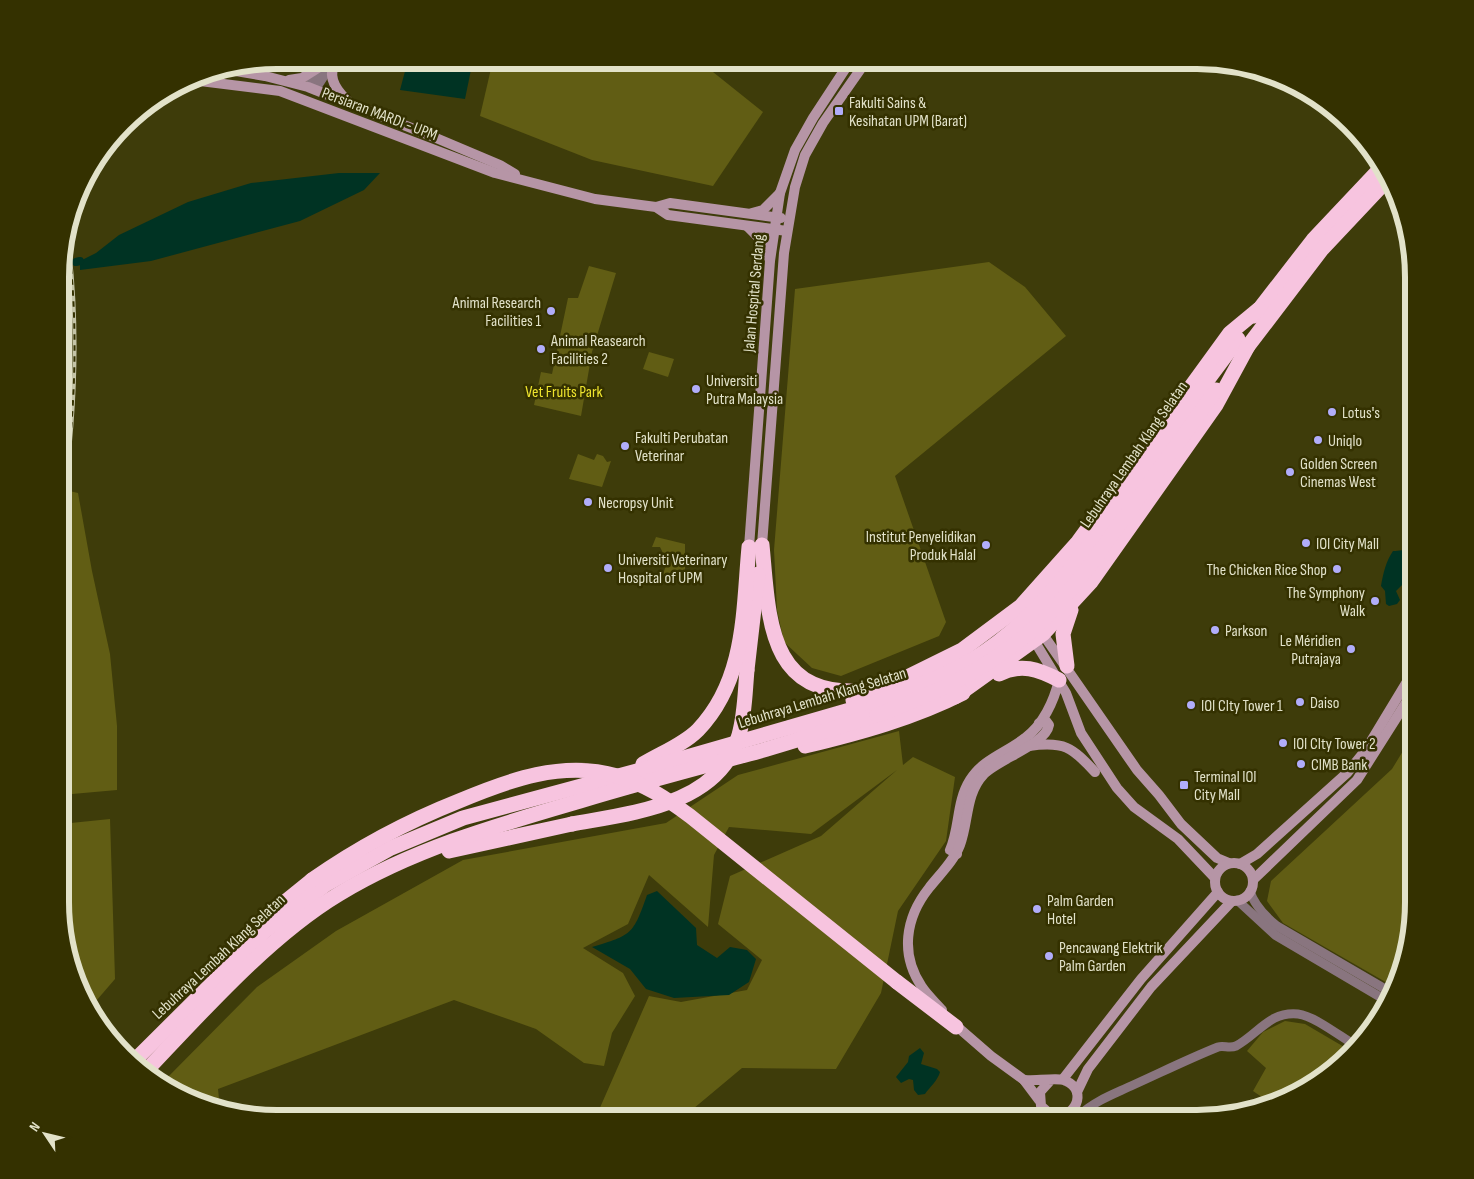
<svg xmlns="http://www.w3.org/2000/svg" width="1474" height="1179" viewBox="0 0 1474 1179" font-family="'Sofia Sans Condensed',sans-serif">
	<style>
		.green { fill: #615d14 }
		.water { fill: #003323 }
		.lines { fill: none; stroke-linecap: round; stroke-linejoin: round }
		.canal { stroke: #003323; stroke-width: 8 }
		.street { stroke: #89757f; stroke-width: 9 }
		.secondary { stroke: #b695a6; stroke-width: 10 }
		.highway { stroke: #f7c4df; stroke-width: 15 }
		.rail-casing { stroke: #c5c5a8; stroke-width: 4 }
		.rail { stroke: #343100; stroke-width: 2; stroke-dasharray: 5.5; stroke-linecap: butt }
		.highway-bridge { stroke: #f7c4df; stroke-width: 15 }
		.poi-dot { fill: #b1adfa; stroke: #343100; stroke-width: 2 }
		.labels { text-anchor: middle; stroke-width: 5; stroke-linejoin: round; paint-order: stroke }
		.poi-label { font-size: 16px; fill: #e2e2c9; stroke: #343100; text-anchor: start }
		.street-label { font-size: 16px; fill: #e2e2c9; stroke: #343100 }
		.park-label { font-size: 16px; fill: #ede32e; stroke: #343100 }
		.rim { fill: none; stroke: #e2e2c9; stroke-width: 6 }
	</style>
	<rect width="100%" height="100%" fill="#3e3c0a"/>
	<g class="green">
		<polygon points="493,60 698,60 763,112 713,186 592,160 480,116"/>
		<polygon points="989,262 1025,287 1066,336 895,476 946,622 939,636 841,676 812,668 784,642 777,610 774,550 795,289"/>
		<polygon points="589,266 616,273 592,352 581,416 534,405 541,372 552,374 568,298 578,298"/>
		<polygon points="649,352 674,359 668,377 643,369"/>
		<polygon points="578,454 594,460 597,454 603,456 607,462 611,461 602,487 569,479"/>
		<polygon points="61,489 78,493 92,571 110,654 117,726 117,790 61,795"/>
		<polygon points="656,537 685,544 685,571 669,585 671,578 663,575 667,561 660,547 652,547"/>
		<polygon points="899,731 903,765 913,757 955,777 946,841 898,911 881,993 836,1069 742,1068 681,1119 595,1119 649,996 681,1002 747,990 762,960 718,924 730,876 821,836 897,770 811,834 729,827 714,855 708,927 649,875 628,924 583,948 623,973 635,996 612,1033 604,1066 584,1063 536,1029 454,1000 218,1089 220,1109 194,1102 162,1083 257,987 336,931 463,860 666,823 738,775"/>
		<polygon points="1414,733 1414,916 1396,988 1283,923 1267,901 1271,881 1392,769"/>
		<polygon points="110,819 115,979 90,1008 82,998 60,916 61,824"/>
		<polygon points="1285,1021 1305,1024 1351,1051 1280,1102 1272,1104 1253,1091 1266,1068 1247,1051 1263,1032"/>
	</g>
	<g class="water">
		<polygon points="408,60 473,60 465,99 400,90"/>
		<polygon points="339,173 380,173 364,190 300,221 151,261 80,270 80,261 96,253 119,235 188,202 251,183"/>
		<path d="M 1411,533 C 1419,545 1411,555 1407,566 L 1411,576 L 1396,591 L 1400,600 L 1397,604 L 1389,606 L 1386,604 L 1385,591 L 1381,586 C 1383,574 1386,561 1393,551 C 1406,551 1413,547 1411,533 Z"/>
		<path d="M 657,891 L 696,928 L 697,945 L 717,958 L 730,947 L 747,950 L 756,959 L 749,982 L 729,995 L 674,998 L 646,989 L 630,969 L 592,947 C 632,935 633,935 647,895 Z"/>
		<path d="M 920,1048 L 924,1053 L 921,1064 L 937,1069 L 940,1072 C 938,1080 930,1087 925,1094 L 918,1095 L 914,1090 L 913,1080 L 909,1079 L 901,1083 L 896,1077 L 908,1062 L 909,1056 Z"/>
	</g>
	<g class="lines">
		<polyline class="canal" points="76,262 80,261"/>
		<g class="street">
			<polyline points="308,87 326,60"/>
			<polyline points="315,90 333,62"/>
			<path d="M 1250,891 C 1254,905 1266,917 1277,926 L 1392,993"/>
			<polyline points="1237,900 1275,935 1387,1001"/>
			<polyline points="1078,1112 1094,1119"/>
			<path d="M 1081,1114 C 1095,1101 1114,1094 1131,1086 C 1160,1073 1188,1059 1218,1047 C 1224,1045 1229,1049 1236,1046 C 1258,1034 1270,1011 1298,1014 C 1315,1016 1342,1038 1358,1047"/>
			<polyline points="1035,1119 1043,1109"/>
		</g>
		<g class="secondary">
			<path d="M 337,60 C 326,75 335,89 347,100"/>
			<polyline points="224,69 265,76 308,87 429,135 500,165 515,174"/>
			<polyline points="192,80 280,91 495,173 595,199 656,207 668,215 787,231"/>
			<polyline points="289,80 302,78 321,66"/>
			<polyline points="656,207 670,203 781,218"/>
			<polyline points="752,213 763,210 780,193"/>
			<polyline points="747,226 762,241 770,260"/>
			<polyline points="762,545 784,253 795,187 805,155 823,123 867,60"/>
			<polyline points="749,547 770,261 780,193 795,150 813,118 851,60"/>
			<polyline points="1040,630 1137,770 1159,795 1181,824 1217,858 1229,863"/>
			<polyline points="1032,637 1066,693 1081,733 1117,788 1134,807 1178,839 1215,878"/>
			<path d="M 1029,746 C 1064,741 1072,747 1095,772"/>
			<path d="M 957,854 L 950,850 C 960,828 956,802 970,780 C 983,759 1006,753 1025,738 C 1043,725 1054,701 1059,680"/>
			<circle cx="1234" cy="882" r="19"/>
			<polyline points="1240,864 1257,854 1347,773 1365,751 1414,670"/>
			<polyline points="1253,880 1357,780 1414,690"/>
			<path d="M 942,1010 C 936,1003 927,995 922,987 C 900,955 905,918 929,888 C 939,875 954,861 960,845 C 969,821 965,794 984,774 C 999,759 1046,744 1049,725 L 1046,721 L 1039,723"/>
			<polyline points="953,1023 991,1056 1024,1080 1039,1100"/>
			<polyline points="1063,1079 1141,979 1218,892"/>
			<path d="M 1024,1080 C 1035,1081 1060,1077 1066,1081 C 1089,1091 1074,1121 1052,1116 L 1041,1106 L 1040,1092 L 1050,1081"/>
			<polyline points="1077,1092 1088,1069 1151,987 1232,901"/>
		</g>
		<g class="highway">
			<polyline points="1254,316 1313,240 1380,169"/>
			<polyline points="1242,354 1322,249 1387,180"/>
			<polyline points="1206,382 1238,339"/>
			<path d="M 762,545 C 769,617 767,701 867,690"/>
			<polyline points="1067,666 1063,634 1071,610"/>
			<polyline points="747,670 758,574"/>
			<path d="M 999,674 C 1021,663 1038,669 1059,680"/>
			<polyline points="955,697 1043,634 1091,582 1216,405 1248,346"/>
			<polyline points="853,700 885,688 962,650 1021,606 1078,542 1230,333 1259,309"/>
			<path d="M 805,746 C 859,733 914,718 963,693"/>
			<path d="M 643,764 C 661,753 683,745 698,730 C 746,680 743,611 749,547"/>
			<polyline points="449,851 572,824"/>
			<polyline points="260,922 312,880"/>
			<polyline points="897,982 956,1027"/>
			<polyline points="132,1063 266,930 325,885 391,848 463,818 659,765 874,703"/>
			<path d="M 145,1072 C 201,1013 269,936 339,894 C 413,849 498,825 580,801 C 636,784 693,769 749,754 C 792,743 835,727 877,715"/>
		</g>
		<defs>
			<path id="rail" d="M 61,515 C 75,423 80,326 67,233"/>
		</defs>
		<use href="#rail" class="rail-casing"/>
		<use href="#rail" class="rail"/>
		<g class="highway-bridge">
			<path d="M 874,703 C 907,690 941,678 972,660 C 1039,620 1084,553 1128,491 C 1154,454 1180,418 1206,382"/>
			<path d="M 877,715 C 935,694 986,670 1032,630 C 1067,599 1094,560 1121,522 C 1153,478 1185,434 1216,390"/>
			<path d="M 572,824 C 632,813 720,805 739,735 C 745,714 745,692 747,670"/>
			<path d="M 312,880 C 359,847 406,822 459,801 C 509,780 563,760 617,776 C 645,784 667,799 690,816 L 897,982"/>
		</g>
	</g>
	<g class="poi-dot">
		<rect x="834" y="106" width="10" height="10" rx="2.5"/>
		<circle cx="551" cy="311" r="5"/>
		<circle cx="541" cy="349" r="5"/>
		<circle cx="696" cy="389" r="5"/>
		<circle cx="1332" cy="412" r="5"/>
		<circle cx="1318" cy="440" r="5"/>
		<circle cx="625" cy="446" r="5"/>
		<circle cx="1290" cy="472" r="5"/>
		<circle cx="588" cy="502" r="5"/>
		<circle cx="1306" cy="543" r="5"/>
		<circle cx="986" cy="545" r="5"/>
		<circle cx="608" cy="568" r="5"/>
		<circle cx="1337" cy="569" r="5"/>
		<circle cx="1375" cy="601" r="5"/>
		<circle cx="1215" cy="630" r="5"/>
		<circle cx="1351" cy="649" r="5"/>
		<circle cx="1300" cy="702" r="5"/>
		<circle cx="1191" cy="705" r="5"/>
		<circle cx="1283" cy="743" r="5"/>
		<circle cx="1301" cy="764" r="5"/>
		<rect x="1179" y="780" width="10" height="10" rx="2.5"/>
		<circle cx="1037" cy="909" r="5"/>
		<circle cx="1049" cy="956" r="5"/>
	</g>
	<g class="labels">
		<g class="poi-label">
			<text x="849" y="108">Fakulti Sains &amp;<tspan x="849" dy="18">Kesihatan UPM (Barat)</tspan></text>
			<text x="541" y="308" text-anchor="end">Animal Research<tspan x="541" dy="18">Facilities 1</tspan></text>
			<text x="551" y="346">Animal Reasearch<tspan x="551" dy="18">Facilities 2</tspan></text>
			<text x="706" y="386">Universiti<tspan x="706" dy="18">Putra Malaysia</tspan></text>
			<text x="1342" y="418">Lotus's</text>
			<text x="635" y="443">Fakulti Perubatan<tspan x="635" dy="18">Veterinar</tspan></text>
			<text x="1328" y="446">Uniqlo</text>
			<text x="1300" y="469">Golden Screen<tspan x="1300" dy="18">Cinemas West</tspan></text>
			<text x="598" y="508">Necropsy Unit</text>
			<text x="976" y="542" text-anchor="end">Institut Penyelidikan<tspan x="976" dy="18">Produk Halal</tspan></text>
			<text x="1316" y="549">IOI City Mall</text>
			<text x="618" y="565">Universiti Veterinary<tspan x="618" dy="18">Hospital of UPM</tspan></text>
			<text x="1327" y="575" text-anchor="end">The Chicken Rice Shop</text>
			<text x="1365" y="598" text-anchor="end">The Symphony<tspan x="1365" dy="18">Walk</tspan></text>
			<text x="1225" y="636">Parkson</text>
			<text x="1341" y="646" text-anchor="end">Le Méridien<tspan x="1341" dy="18">Putrajaya</tspan></text>
			<text x="1310" y="708">Daiso</text>
			<text x="1201" y="711">IOI CIty Tower 1</text>
			<text x="1293" y="749">IOI CIty Tower 2</text>
			<text x="1311" y="770">CIMB Bank</text>
			<text x="1194" y="782">Terminal IOI<tspan x="1194" dy="18">City Mall</tspan></text>
			<text x="1047" y="906">Palm Garden<tspan x="1047" dy="18">Hotel</tspan></text>
			<text x="1059" y="953">Pencawang Elektrik<tspan x="1059" dy="18">Palm Garden</tspan></text>
		</g>
		<g class="street-label">
			<text transform="translate(380 113) rotate(21)" y="6">Persiaran MARDI - UPM</text>
			<text transform="translate(753 293) rotate(-85)" y="6">Jalan Hospital Serdang</text>
			<text transform="translate(1133 454) rotate(-55)" y="6">Lebuhraya Lembah Klang Selatan</text>
			<text transform="translate(822 697) rotate(-17)" y="6">Lebuhraya Lembah Klang Selatan</text>
			<text transform="translate(218 956) rotate(-43)" y="6">Lebuhraya Lembah Klang Selatan</text>
		</g>
		<g class="park-label">
			<text x="564" y="397">Vet Fruits Park</text>
		</g>
	</g>
	<path d="M0 0H1474V1179H0ZM277 69H1197A208 208 0 0 1 1405 277V902A208 208 0 0 1 1197 1110H277A208 208 0 0 1 69 902V277A208 208 0 0 1 277 69Z" fill="#343100" fill-rule="evenodd"/>
	<path class="rim" d="M277 69H1197A208 208 0 0 1 1405 277V902A208 208 0 0 1 1197 1110H277A208 208 0 0 1 69 902V277A208 208 0 0 1 277 69Z"/>
	<g transform="translate(45 1134) rotate(305)" stroke="#343100" stroke-width="4" paint-order="stroke">
	<path d="M0-4L9 19L0 12L-9 19Z" fill="#e2e2c9"/>
	<text y="-8" font-size="14" font-weight="bold" text-anchor="middle" fill="#e2e2c9">N</text>
	</g>
</svg>
